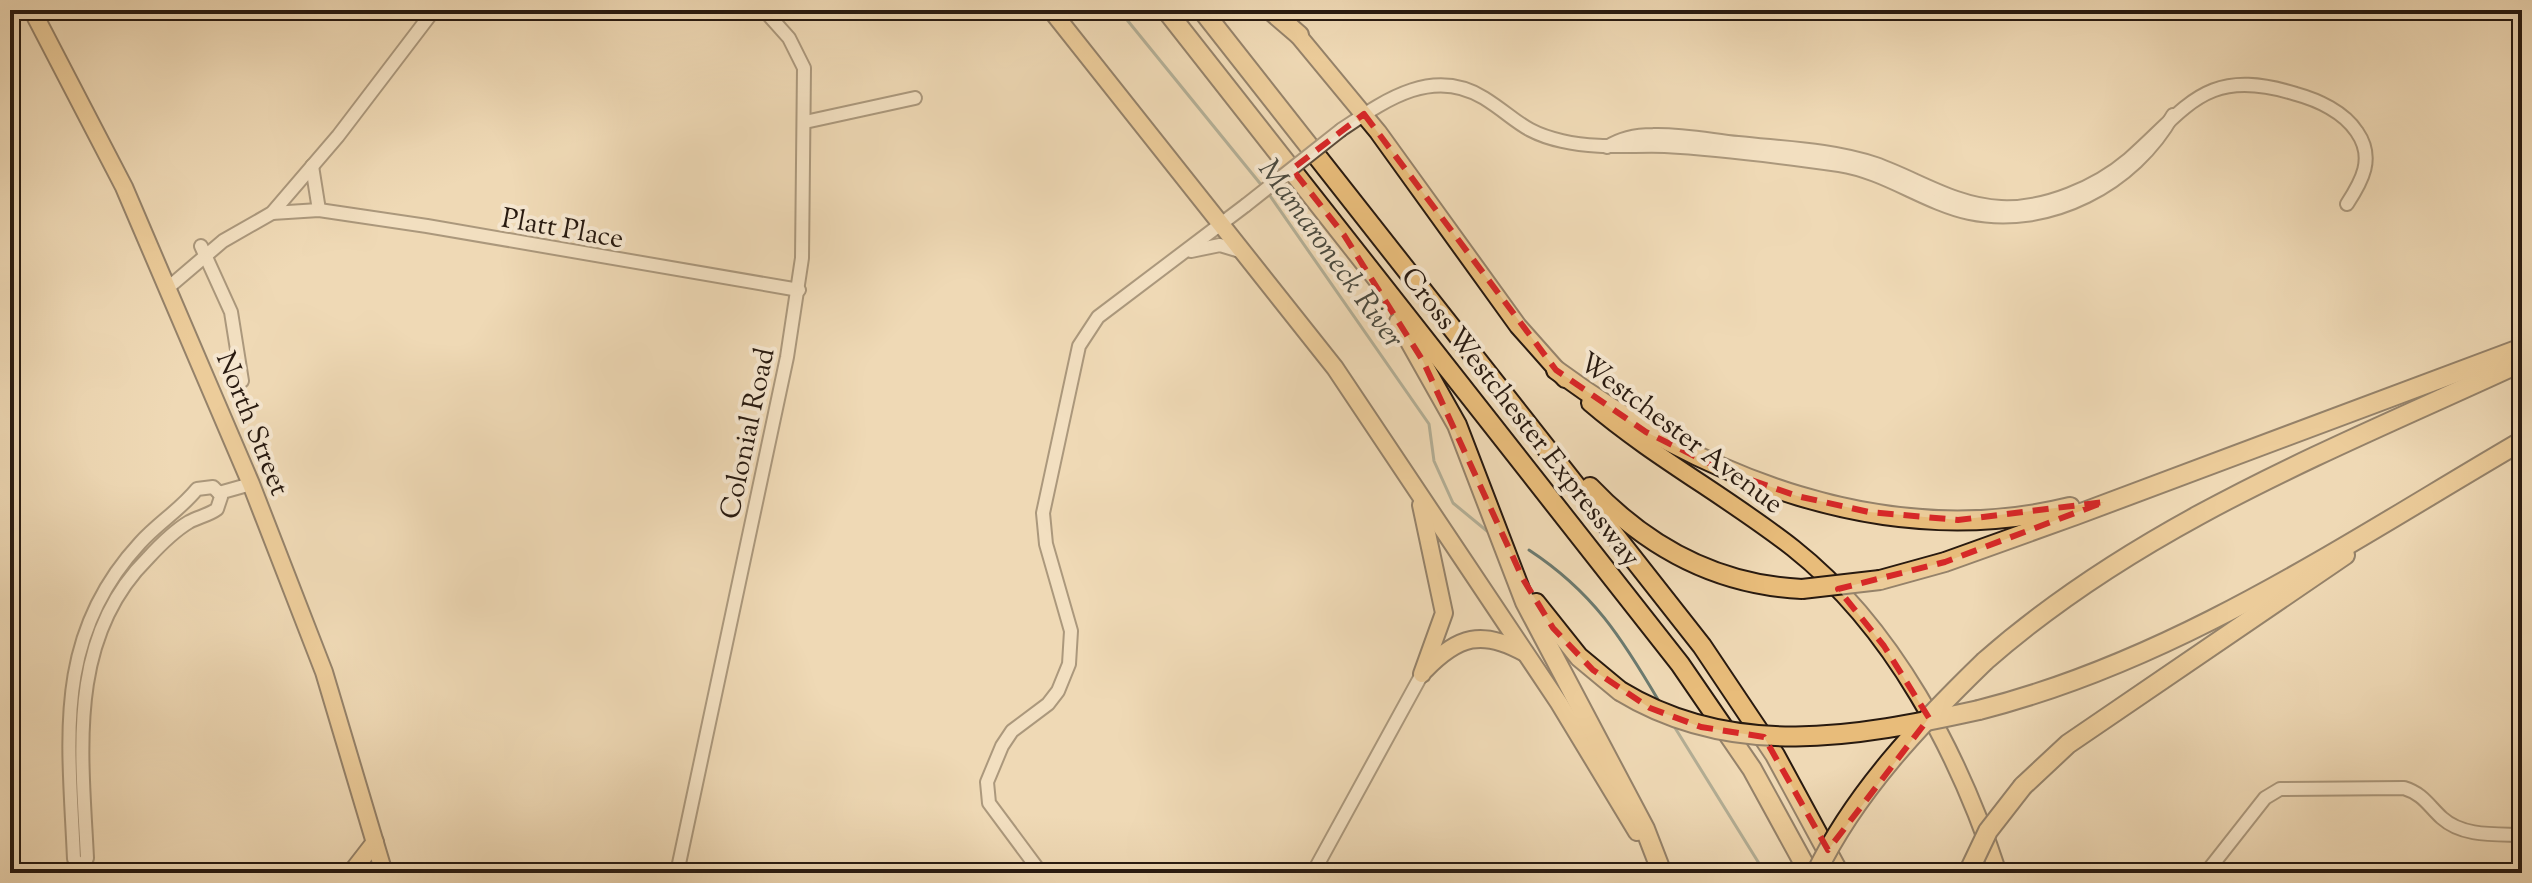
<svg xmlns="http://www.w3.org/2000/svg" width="2532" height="883" viewBox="0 0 2532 883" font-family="'Sorts Mill Goudy',serif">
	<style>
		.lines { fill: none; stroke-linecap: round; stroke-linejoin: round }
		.stream { stroke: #6c7a6f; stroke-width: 3 }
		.minor-casing { stroke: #5a4a39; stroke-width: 16 }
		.major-casing { stroke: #281a10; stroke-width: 20 }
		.highway-casing { stroke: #281a10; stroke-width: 22 }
		.minor { stroke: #f5e6cf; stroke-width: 12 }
		.major { stroke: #e8bc7a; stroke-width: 16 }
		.highway { stroke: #e8bc7a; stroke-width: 18 }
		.minor-bridge-casing { stroke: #5a4a39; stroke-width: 16; stroke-linecap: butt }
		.highway-bridge-casing { stroke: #281a10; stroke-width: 22; stroke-linecap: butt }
		.minor-bridge { stroke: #f5e6cf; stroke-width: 12 }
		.highway-bridge { stroke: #e8bc7a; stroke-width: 18 }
		.marked { fill: none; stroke: #d62828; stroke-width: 6; stroke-dasharray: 16 10; stroke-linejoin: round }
		.labels { text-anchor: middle; stroke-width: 8; stroke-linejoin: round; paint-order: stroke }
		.street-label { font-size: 28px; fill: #281a10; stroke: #f5e6cf }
		.water-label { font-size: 30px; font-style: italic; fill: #4a4a3f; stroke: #f5e6cf }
	</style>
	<rect width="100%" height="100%" fill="#efd9b5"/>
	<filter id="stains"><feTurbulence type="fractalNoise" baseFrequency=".0025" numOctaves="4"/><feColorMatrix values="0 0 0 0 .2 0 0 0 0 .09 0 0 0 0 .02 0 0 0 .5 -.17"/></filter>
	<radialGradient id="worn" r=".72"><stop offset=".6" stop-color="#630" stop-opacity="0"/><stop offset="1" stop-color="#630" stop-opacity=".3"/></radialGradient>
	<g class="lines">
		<g class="stream">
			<polyline points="1119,10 1263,187"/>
			<polyline points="1268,193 1429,424 1434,461 1453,503 1487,531"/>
			<path d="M 1529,550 C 1593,592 1622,638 1660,703"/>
			<polyline points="1672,723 1765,873"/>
		</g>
		<defs>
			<g id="minor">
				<polyline points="805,122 915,98"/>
				<path d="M 1341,130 C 1384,101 1432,66 1484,98 C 1516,118 1522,132 1562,141 C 1597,149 1630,145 1665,146 C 1722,149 1782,157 1839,165 C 1885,172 1924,203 1969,213 C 2049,230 2135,184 2173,115"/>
				<path d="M 1607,147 C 1621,138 1637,135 1653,135 C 1681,134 1710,140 1738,143 C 1783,148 1832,149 1876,164 C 1918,179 1955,205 2001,207 C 2045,209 2096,187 2129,159 C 2189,106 2206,66 2296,94 C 2318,100 2344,112 2357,132 C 2375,158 2362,181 2347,204"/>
				<polyline points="312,166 319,210"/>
				<polyline points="272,213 319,210 427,226 799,290"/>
				<polyline points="201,246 231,312 242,381"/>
				<polyline points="1191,251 1220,245 1243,252"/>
				<polyline points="169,287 223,241 272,213 338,136 434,10"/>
				<path d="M 81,866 L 74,859 C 69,741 52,638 140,543 C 158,523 180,510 197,489 L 213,487 L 219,493 L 251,484"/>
				<path d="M 81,872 L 87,858 C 82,754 66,639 148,558 C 160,545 174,531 189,522 C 198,517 209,515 217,509 L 221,497 L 219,493"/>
				<polyline points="677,873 787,357 802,258 804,68 789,38 764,10"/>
				<polyline points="1041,873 989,803 987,782 1002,746 1012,731 1048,704 1058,691 1069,664 1071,631 1046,544 1043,513 1079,346 1098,317 1246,205"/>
				<polyline points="1313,873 1422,674"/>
				<path d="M 2206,873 L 2265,798 L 2280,789 L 2404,788 C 2423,794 2428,805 2442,818 C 2463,837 2496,834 2522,835"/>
			</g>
			<g id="major">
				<polyline points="32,10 124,187 251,484 324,672 384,873"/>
				<polyline points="1051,10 1335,368 1559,703 1637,832"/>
				<polyline points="1292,28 1378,132 1518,326 1565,379"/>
				<path d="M 1590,403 C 1653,457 1728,497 1793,548 C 1893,627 1959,754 1998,873"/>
				<polyline points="1421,505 1444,613 1422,674"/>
				<path d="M 1425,670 C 1458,636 1482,629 1525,653"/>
				<polyline points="351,873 375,842"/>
				<polyline points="400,873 430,873"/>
			</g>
			<g id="highway">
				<polyline points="1166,10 1680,664 1752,769 1809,873"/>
				<polyline points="1202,10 1702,646 1775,755 1839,873"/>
				<polyline points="1270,10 1299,35"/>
				<polyline points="1399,322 1457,425 1525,602 1645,829 1662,873"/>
				<path d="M 1556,370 C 1703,478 1885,552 2070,507"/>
				<path d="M 1590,487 C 1647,547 1717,585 1802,589"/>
				<polyline points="1880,580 1945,562 2076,515 2522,348"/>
				<polyline points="1536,603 1579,657 1620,691"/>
				<path d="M 1985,661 C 2142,523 2334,449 2522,362"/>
				<path d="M 1979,710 C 2177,660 2347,543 2522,441"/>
				<polyline points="2023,786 2068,744 2345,555"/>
			</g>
		</defs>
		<use href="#minor" class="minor-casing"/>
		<use href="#major" class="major-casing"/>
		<use href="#highway" class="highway-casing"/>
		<use href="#minor" class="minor"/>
		<use href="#major" class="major"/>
		<use href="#highway" class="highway"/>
		<defs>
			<polyline id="minor-bridge" points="1246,205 1341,130"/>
			<g id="highway-bridge">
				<polyline points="1802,589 1880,580"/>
				<path d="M 1620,691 C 1733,760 1856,737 1979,710"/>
				<path d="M 1816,873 C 1855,792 1921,723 1985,661"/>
				<polyline points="1968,873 1988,831 2023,786"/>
			</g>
		</defs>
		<use href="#minor-bridge" class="minor-bridge-casing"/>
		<use href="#highway-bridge" class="highway-bridge-casing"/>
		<use href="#minor-bridge" class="minor-bridge"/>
		<use href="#highway-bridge" class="highway-bridge"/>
	</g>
	<path d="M0 0H2532V883H0ZM 1364,114 L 1556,370 L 1646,432 L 1725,471 L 1797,496 L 1869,512 L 1958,520 L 2104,502 L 1945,562 L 1838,589 L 1884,646 L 1929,718 L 1828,850 L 1764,737 L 1701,727 L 1650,708 L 1593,670 L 1553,628 L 1523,579 L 1423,361 L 1344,235 L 1292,169 Z" fill="#efd9b5" fill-opacity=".55" fill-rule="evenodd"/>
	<path class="marked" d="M 1364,114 L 1556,370 L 1646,432 L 1725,471 L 1797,496 L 1869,512 L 1958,520 L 2104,502 L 1945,562 L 1838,589 L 1884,646 L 1929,718 L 1828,850 L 1764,737 L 1701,727 L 1650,708 L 1593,670 L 1553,628 L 1523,579 L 1423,361 L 1344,235 L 1292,169 Z"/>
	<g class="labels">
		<g class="street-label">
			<text transform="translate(563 227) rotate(10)" y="10">Platt Place</text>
			<text transform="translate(1522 416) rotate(52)" y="10">Cross Westchester Expressway</text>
			<text transform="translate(254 423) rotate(68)" y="10">North Street</text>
			<text transform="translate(1682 432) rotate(37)" y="10">Westchester Avenue</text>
			<text transform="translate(746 433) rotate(-78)" y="10">Colonial Road</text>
		</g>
		<g class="water-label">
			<text transform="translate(1332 253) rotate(54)" y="10">Mamaroneck River</text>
		</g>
	</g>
	<rect width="2532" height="883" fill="none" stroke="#efd9b5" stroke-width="40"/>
	<rect x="12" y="12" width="2508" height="859" fill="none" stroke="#281a10" stroke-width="4"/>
	<rect x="20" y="20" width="2492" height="843" fill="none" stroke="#281a10" stroke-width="2"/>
	<rect width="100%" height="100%" filter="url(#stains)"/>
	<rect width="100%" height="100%" fill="url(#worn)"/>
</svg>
